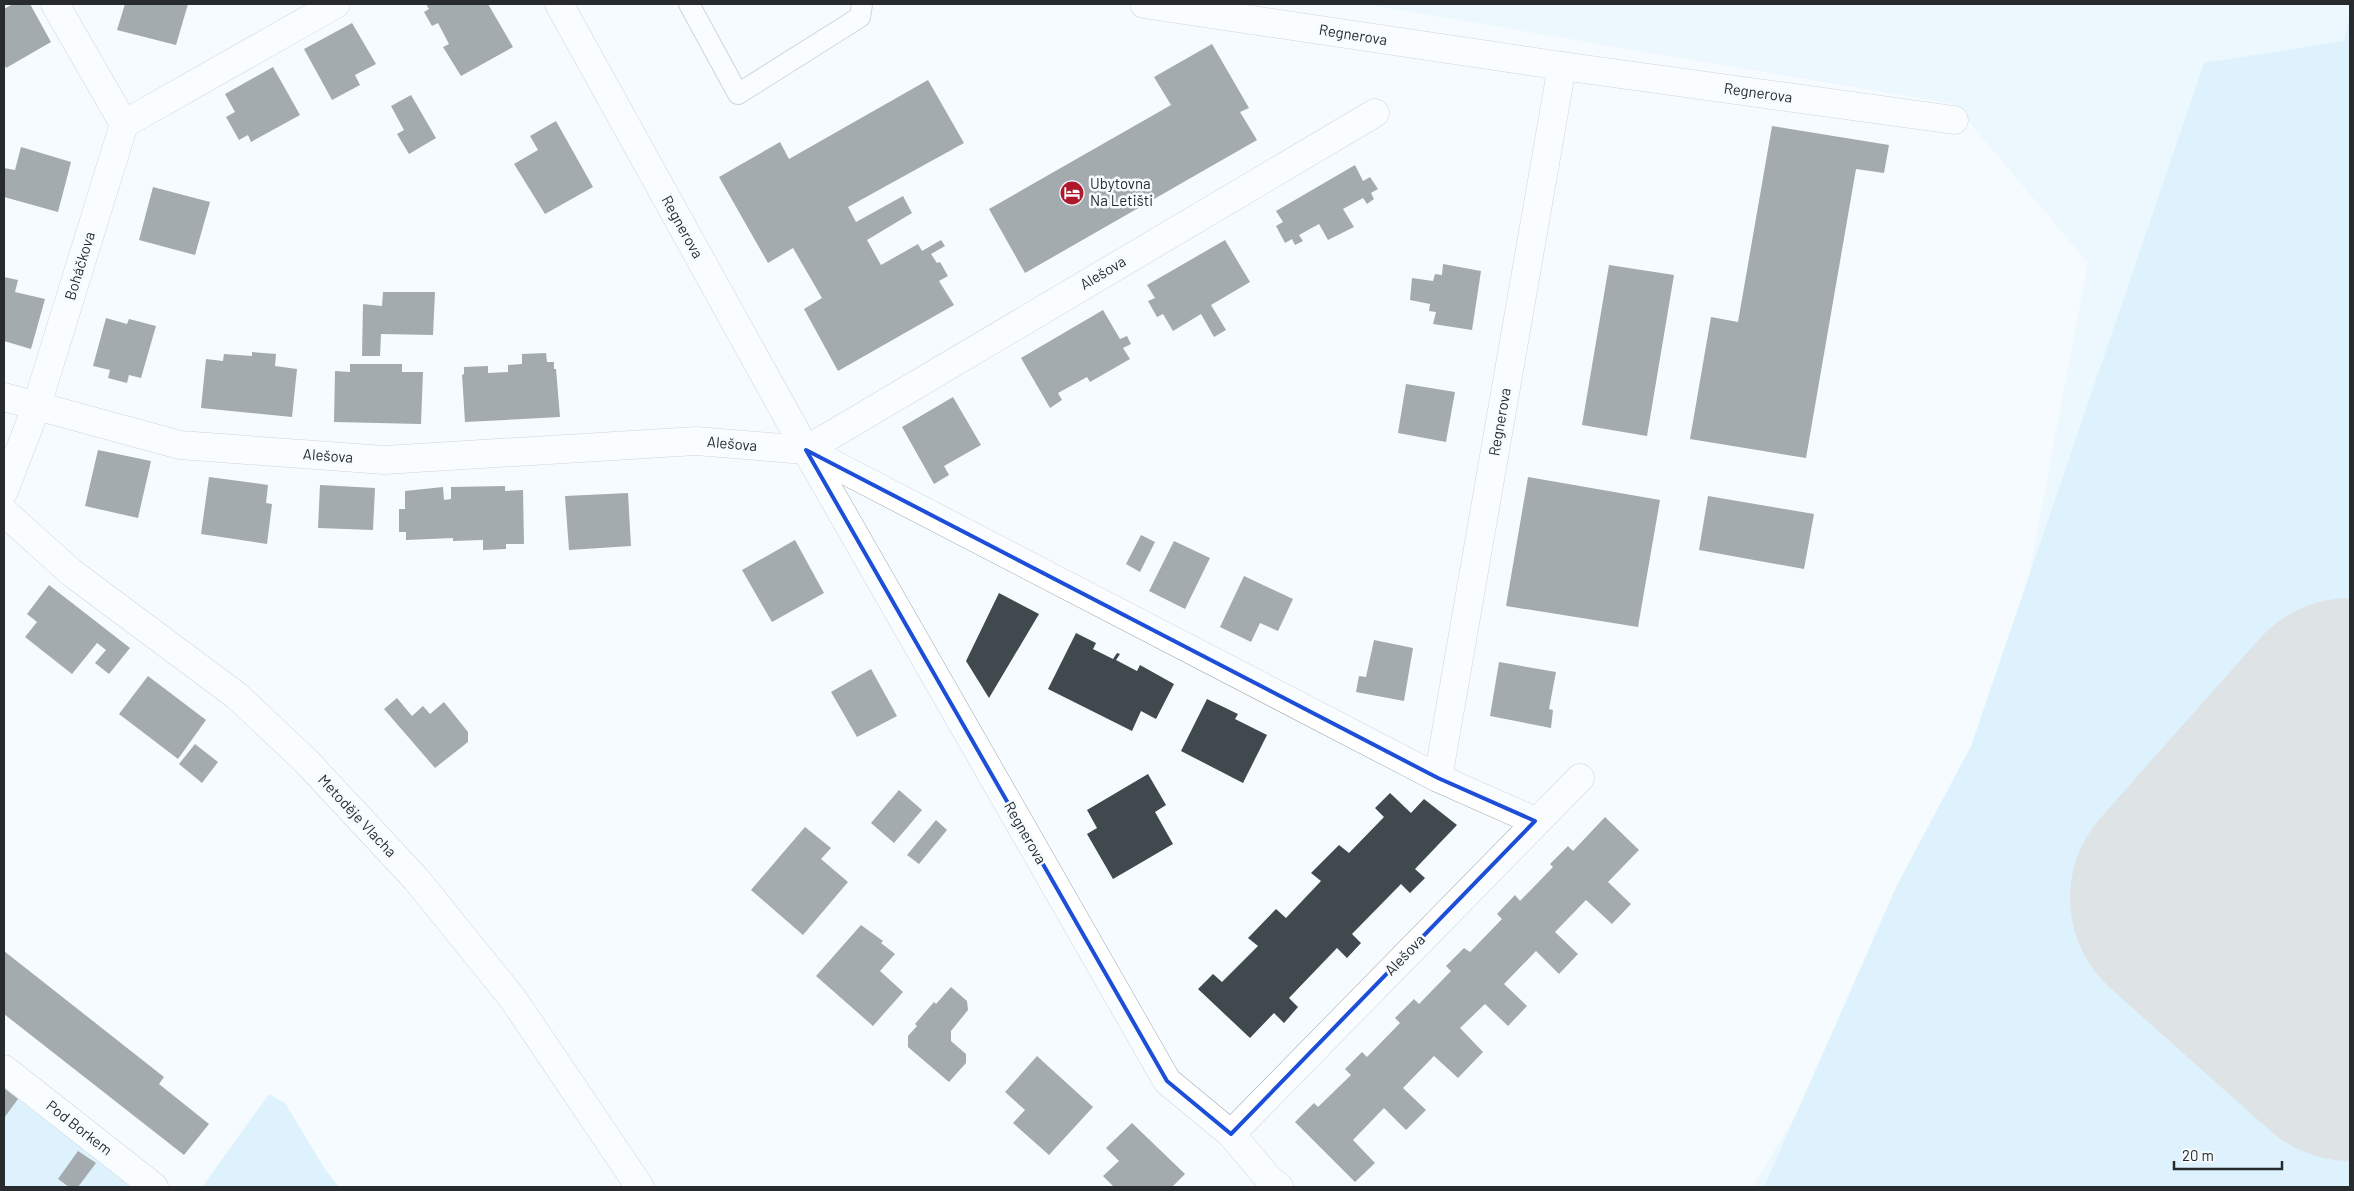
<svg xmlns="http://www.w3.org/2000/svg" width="2354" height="1191" viewBox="0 0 2354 1191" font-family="Barlow,sans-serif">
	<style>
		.built { fill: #e0f3fd }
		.green { fill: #c2e7fb }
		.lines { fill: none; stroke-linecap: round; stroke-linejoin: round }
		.runway { stroke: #c0c5c8; stroke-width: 242 }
		.building { fill: #40494e }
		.service-casing { stroke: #9ea9af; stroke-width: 22 }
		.minor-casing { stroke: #9ea9af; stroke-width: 29 }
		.service { stroke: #fff; stroke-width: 20 }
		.minor { stroke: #fff; stroke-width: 28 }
		.marked { fill: none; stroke: #1d4ed8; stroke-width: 4; stroke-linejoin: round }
		.labels { text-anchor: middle; stroke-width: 5; stroke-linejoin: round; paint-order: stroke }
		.street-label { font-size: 15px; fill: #272b2d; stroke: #f5fbff }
		.poi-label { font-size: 15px; fill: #272b2d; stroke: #f5fbff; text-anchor: start }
	</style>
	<rect width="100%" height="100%" fill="#f5fbff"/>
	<polygon class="built" points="1363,4 2350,4 2350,1187 1753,1187 1908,923 2024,603 2088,263 1954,104"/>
	<g class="green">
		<polygon points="2350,11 2350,1187 1764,1187 1898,883 1971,746 2204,63 2344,41"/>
		<polygon points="4,1084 132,1187 4,1187"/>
		<polygon points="269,1094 285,1103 325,1169 339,1187 202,1187"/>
	</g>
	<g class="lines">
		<polyline class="runway" points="2350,719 2191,898 2350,1040"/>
	</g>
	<g class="building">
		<polygon points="13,4 30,4 51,42 6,68 4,64 4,9"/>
		<polygon points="125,4 188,4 176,45 117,30"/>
		<polygon points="426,4 488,4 513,47 461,76 443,47 449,44 438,23 432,26 424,12 429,9"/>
		<polygon points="352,23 376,64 355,75 360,85 332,100 304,49"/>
		<polygon points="1212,44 1249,108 1240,112 1257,140 1025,273 989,209 1171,105 1154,77"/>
		<polygon points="273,67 300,115 251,142 248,135 239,140 226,117 235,112 225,94"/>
		<polygon points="928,80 964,143 848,207 856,222 903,196 912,213 867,240 881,265 918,244 922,251 941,240 945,246 931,254 937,263 940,262 948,276 939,281 954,305 838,371 804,309 822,298 793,248 768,263 719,177 780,142 789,159"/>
		<polygon points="411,95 436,138 409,154 397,134 404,130 391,106"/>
		<polygon points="556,121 593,187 545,214 514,164 538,150 530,136"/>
		<polygon points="1772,126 1889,145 1884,173 1856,169 1806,458 1690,439 1711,317 1738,322"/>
		<polygon points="21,147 71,162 58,212 4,197 4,168 15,170"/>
		<polygon points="1355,165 1363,181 1370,177 1378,189 1371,193 1374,199 1367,204 1363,198 1343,209 1354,227 1328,240 1319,224 1299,235 1303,241 1295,245 1292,239 1285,243 1276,226 1283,222 1276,211"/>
		<polygon points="153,187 210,202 195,255 139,240"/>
		<polygon points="1225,240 1250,282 1211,305 1226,330 1214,337 1201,314 1173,331 1163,314 1157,317 1148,301 1155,298 1147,285"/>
		<polygon points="1443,264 1481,271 1472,330 1433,324 1436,312 1429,311 1430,304 1410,300 1412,278 1433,281 1435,274 1442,275"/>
		<polygon points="1609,265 1674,275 1647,436 1582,425"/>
		<polygon points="4,277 18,280 15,292 45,299 31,349 4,341"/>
		<polygon points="383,292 435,292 433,335 381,334 380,356 362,356 363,304 382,306"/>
		<polygon points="1103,310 1120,339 1127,336 1131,344 1123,348 1130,359 1090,382 1087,377 1058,393 1062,400 1050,408 1021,358"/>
		<polygon points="106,318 127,324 129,319 156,326 141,378 129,375 127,383 108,378 110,370 93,366"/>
		<polygon points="252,352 276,354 275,366 297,369 292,417 201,408 206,359 223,361 224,354 252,356"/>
		<polygon points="546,353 547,362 554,362 554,369 556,369 560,417 465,422 462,375 464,374 464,367 488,366 488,373 508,372 508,365 522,364 522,354"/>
		<polygon points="350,364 402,364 402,372 423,372 421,424 334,422 335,371 350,372"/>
		<polygon points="1406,384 1455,392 1446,442 1398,433"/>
		<polygon points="953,397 981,445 944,466 949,475 934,484 902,427"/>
		<polygon points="98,450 151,461 138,518 85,506"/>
		<polygon points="209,477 268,485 266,503 272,504 267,544 201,534"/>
		<polygon points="1528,477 1660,500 1638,627 1506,606"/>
		<polygon points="320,485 375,488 373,530 318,528"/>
		<polygon points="505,486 505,491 523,490 524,544 506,544 506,549 483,550 483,540 453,541 453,538 406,540 406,532 399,532 399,509 405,509 405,491 443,487 444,500 451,499 451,487"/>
		<polygon points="628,493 631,546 569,550 565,496"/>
		<polygon points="1708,496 1814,514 1804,569 1699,550"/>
		<polygon points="1141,535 1155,542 1140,572 1126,564"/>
		<polygon points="795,540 824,593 772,622 742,570"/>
		<polygon points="1174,541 1210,558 1185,609 1149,591"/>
		<polygon points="1244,576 1293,599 1278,631 1260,623 1251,642 1220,627"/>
		<polygon points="49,585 130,648 109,674 95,663 106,650 97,643 72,674 25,637 37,622 27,614"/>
		<polygon points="999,593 1039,614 989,698 966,661"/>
		<polygon points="1076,633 1096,643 1093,649 1113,659 1117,653 1120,654 1116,660 1137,671 1140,665 1174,684 1156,719 1141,711 1132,731 1048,689"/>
		<polygon points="1374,640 1413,648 1404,701 1356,692 1359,676 1366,677"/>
		<polygon points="1499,662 1556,672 1549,709 1553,710 1551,728 1490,716"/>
		<polygon points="871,669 897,716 857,737 831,692"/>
		<polygon points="148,676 206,720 178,759 119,714"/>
		<polygon points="397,698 412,716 423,706 430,714 444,702 468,732 468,742 435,768 384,709"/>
		<polygon points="1207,699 1238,714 1235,719 1267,735 1243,783 1181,751"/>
		<polygon points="195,744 218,762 202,783 179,764"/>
		<polygon points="1148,774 1166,805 1155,812 1173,844 1113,879 1087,834 1097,828 1087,810"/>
		<polygon points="899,790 922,810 894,843 871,823"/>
		<polygon points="1390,793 1411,813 1424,799 1457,825 1415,869 1425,878 1410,893 1401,884 1352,934 1361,943 1347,958 1337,948 1289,998 1298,1007 1284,1023 1274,1013 1250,1038 1198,989 1213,974 1222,982 1258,946 1248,938 1276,909 1286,918 1321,881 1311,873 1339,845 1349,853 1384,817 1375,808"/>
		<polygon points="1605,817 1639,850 1608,882 1631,904 1612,924 1586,900 1555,932 1578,954 1559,974 1536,951 1504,984 1527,1006 1508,1026 1485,1004 1460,1028 1483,1052 1458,1078 1434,1056 1403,1088 1426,1110 1406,1130 1384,1108 1353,1140 1375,1163 1355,1182 1295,1122 1314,1103 1318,1107 1351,1075 1345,1069 1362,1052 1367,1057 1400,1023 1395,1018 1414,999 1419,1004 1451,971 1446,966 1464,948 1470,952 1502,919 1497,914 1515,895 1520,901 1553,867 1550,864 1568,846 1573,851"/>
		<polygon points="936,820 947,830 919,864 907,855"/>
		<polygon points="805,827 831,848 821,859 848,882 803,935 751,890"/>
		<polygon points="861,925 883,941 881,943 895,954 880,971 903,992 873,1026 816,976"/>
		<polygon points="4,951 164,1077 159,1084 209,1124 184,1155 4,1014"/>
		<polygon points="951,987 967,1001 968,1010 951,1031 951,1041 966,1054 966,1063 949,1082 908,1047 908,1036 917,1026 915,1024 934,1002 936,1004"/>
		<polygon points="1037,1056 1093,1107 1049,1155 1013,1123 1025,1110 1005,1092"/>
		<polygon points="4,1088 18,1099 4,1118"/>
		<polygon points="1132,1123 1185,1174 1172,1187 1114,1187 1103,1176 1119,1161 1106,1148"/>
		<polygon points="78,1151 96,1163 78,1187 69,1187 58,1179"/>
	</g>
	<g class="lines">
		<defs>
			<polyline id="service" points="689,4 738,94 860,17 862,4"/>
			<g id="minor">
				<polyline points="55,4 124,124"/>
				<polyline points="559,4 806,450 1167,1081 1231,1134 1269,1179 1279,1187"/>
				<polyline points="1144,4 1562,66 1954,120"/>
				<polyline points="4,397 180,445 384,460 696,441 806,450 1375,113"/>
				<polyline points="806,450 1438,778 1535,821"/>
				<polyline points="4,491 36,408 124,124 336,4"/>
				<polyline points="4,512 72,573 237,696 306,761 416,879 513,999 640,1187"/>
				<polyline points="1438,778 1562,66"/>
				<polyline points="4,1069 154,1187"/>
				<polyline points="1231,1134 1580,778"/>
			</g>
		</defs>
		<use href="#service" class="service-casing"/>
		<use href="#minor" class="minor-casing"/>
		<use href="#service" class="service"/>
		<use href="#minor" class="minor"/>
	</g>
	<path d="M0 0H2354V1191H0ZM 806,450 L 1438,778 L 1535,821 L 1231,1134 L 1167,1081 Z" fill="#f5fbff" fill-opacity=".55" fill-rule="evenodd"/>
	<path class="marked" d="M 806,450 L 1438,778 L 1535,821 L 1231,1134 L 1167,1081 Z"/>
	<defs>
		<symbol id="hotel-disc" viewBox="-11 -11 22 22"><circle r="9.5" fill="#ad192b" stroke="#f5fbff"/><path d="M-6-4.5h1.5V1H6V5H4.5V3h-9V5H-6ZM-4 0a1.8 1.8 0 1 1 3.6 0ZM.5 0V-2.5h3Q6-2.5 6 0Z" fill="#fff"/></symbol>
	</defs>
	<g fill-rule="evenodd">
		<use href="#hotel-disc" x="1058" y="179" width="28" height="28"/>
	</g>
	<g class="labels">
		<g class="street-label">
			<text transform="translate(1353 35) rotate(9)" y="5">Regnerova</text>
			<text transform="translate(1758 93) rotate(8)" y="5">Regnerova</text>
			<text transform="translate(682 227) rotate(61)" y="5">Regnerova</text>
			<text transform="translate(80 266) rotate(-73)" y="5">Boháčkova</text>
			<text transform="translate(1103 273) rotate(-31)" y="5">Alešova</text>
			<text transform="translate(1500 422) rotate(-80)" y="5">Regnerova</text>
			<text transform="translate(732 444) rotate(5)" y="5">Alešova</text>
			<text transform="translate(328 456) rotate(4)" y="5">Alešova</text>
			<text transform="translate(357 816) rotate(47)" y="5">Metoděje Vlacha</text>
			<text transform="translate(1025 833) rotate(60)" y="5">Regnerova</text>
			<text transform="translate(1405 955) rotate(-46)" y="5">Alešova</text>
			<text transform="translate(79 1128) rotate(38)" y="5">Pod Borkem</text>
		</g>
		<g class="poi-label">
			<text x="1090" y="189">Ubytovna<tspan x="1090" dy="17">Na Letišti</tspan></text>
		</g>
	</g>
	<rect width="2354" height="1191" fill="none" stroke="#272b2d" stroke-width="10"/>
	<path d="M2174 1161v8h108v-8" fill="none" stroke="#272b2d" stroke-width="2.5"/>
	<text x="2182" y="1161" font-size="15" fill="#272b2d" stroke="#f5fbff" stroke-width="4" paint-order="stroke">20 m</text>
</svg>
